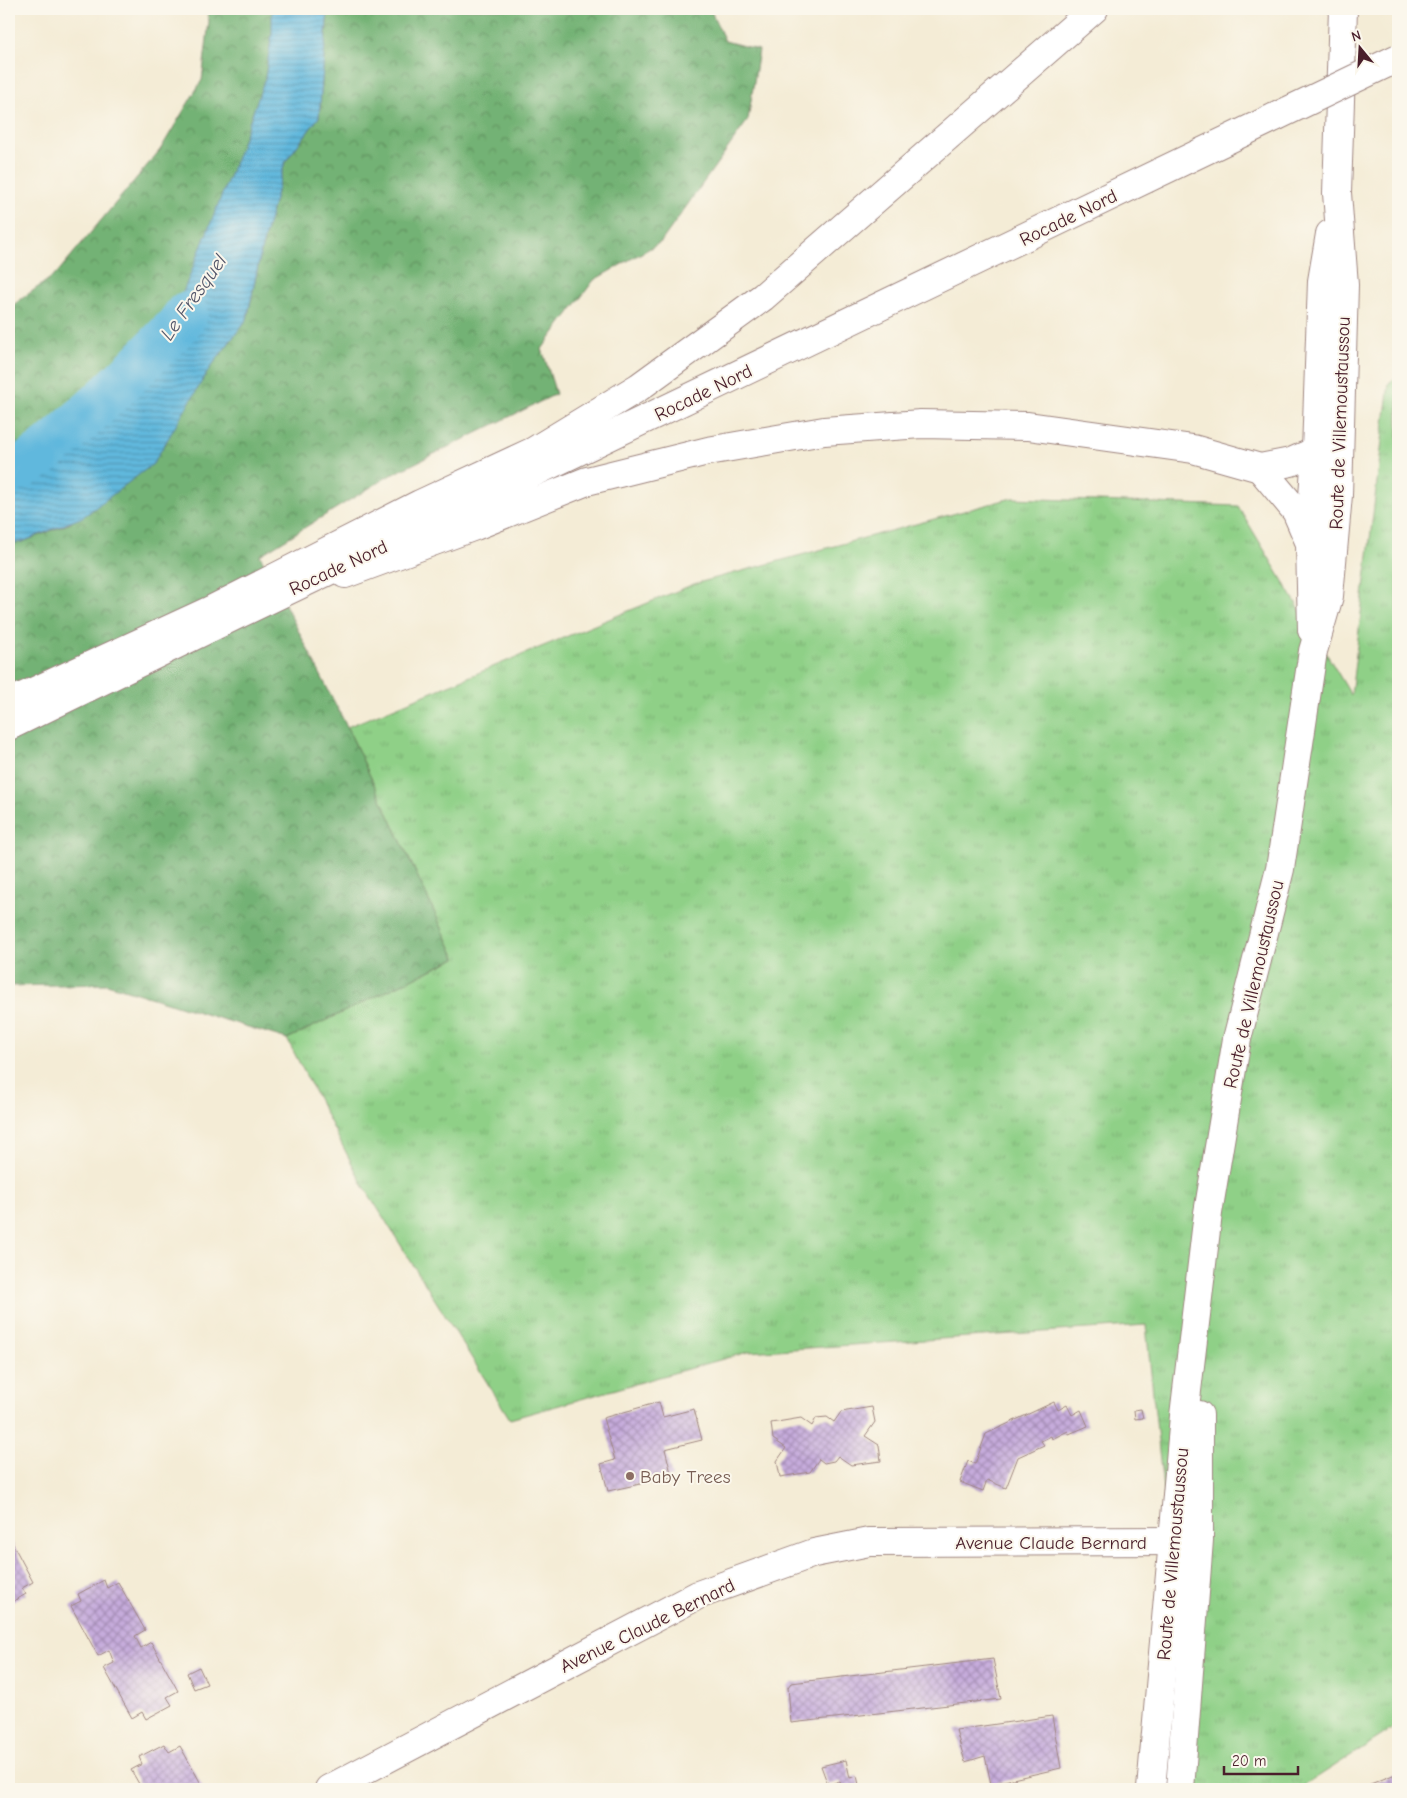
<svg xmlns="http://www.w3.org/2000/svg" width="1407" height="1798" viewBox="0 0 1407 1798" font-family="'Comic Neue',sans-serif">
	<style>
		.grass { fill: url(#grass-tufts); stroke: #6c7859 }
		.forest { fill: url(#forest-crowns); stroke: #5e6850 }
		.water { fill: url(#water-rules); stroke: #556c84 }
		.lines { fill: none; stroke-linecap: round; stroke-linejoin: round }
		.river { stroke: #60b8dd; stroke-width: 44 }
		.building { fill: url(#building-cross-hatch) }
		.minor-casing { stroke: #9f8680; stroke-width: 30 }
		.tertiary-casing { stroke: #9f8680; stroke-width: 30 }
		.primary-casing { stroke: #9f8680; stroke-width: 30 }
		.minor { stroke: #fff; stroke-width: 28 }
		.tertiary { stroke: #fff; stroke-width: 28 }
		.primary { stroke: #fff; stroke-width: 28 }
		.primary-bridge-casing { stroke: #9f8680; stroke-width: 30; stroke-linecap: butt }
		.primary-bridge { stroke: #fff; stroke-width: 28 }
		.education-dot { fill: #8d6e63; stroke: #fbf7ec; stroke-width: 2 }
		.labels { text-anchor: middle; stroke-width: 4; stroke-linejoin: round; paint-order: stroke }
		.street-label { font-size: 19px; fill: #4a1f2b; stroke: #fbf7ec }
		.education-label { font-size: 19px; fill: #785e54; stroke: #fbf7ec; text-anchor: start }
		.water-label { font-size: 20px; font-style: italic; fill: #525569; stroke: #fbf7ec }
	</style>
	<defs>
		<pattern id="grass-tufts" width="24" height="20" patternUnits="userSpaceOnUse" patternTransform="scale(1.25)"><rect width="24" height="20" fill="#8fd087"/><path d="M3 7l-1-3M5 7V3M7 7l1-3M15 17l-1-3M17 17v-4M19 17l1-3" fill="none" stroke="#7db275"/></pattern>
		<pattern id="forest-crowns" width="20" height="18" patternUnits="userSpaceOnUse" patternTransform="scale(1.25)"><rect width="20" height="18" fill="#73b274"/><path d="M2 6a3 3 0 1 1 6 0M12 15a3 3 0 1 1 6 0" fill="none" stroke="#60905f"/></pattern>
		<pattern id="water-rules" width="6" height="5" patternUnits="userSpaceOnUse" patternTransform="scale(1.25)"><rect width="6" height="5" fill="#60b8dd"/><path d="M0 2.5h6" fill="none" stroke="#5195b3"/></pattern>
		<pattern id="building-cross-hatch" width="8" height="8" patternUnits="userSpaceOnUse" patternTransform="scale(1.25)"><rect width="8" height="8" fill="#c6acdc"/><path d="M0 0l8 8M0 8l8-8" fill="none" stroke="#a38bb3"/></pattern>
	</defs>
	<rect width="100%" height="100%" fill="#fbf7ec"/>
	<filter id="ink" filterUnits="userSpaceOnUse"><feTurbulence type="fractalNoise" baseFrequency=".02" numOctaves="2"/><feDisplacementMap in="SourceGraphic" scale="10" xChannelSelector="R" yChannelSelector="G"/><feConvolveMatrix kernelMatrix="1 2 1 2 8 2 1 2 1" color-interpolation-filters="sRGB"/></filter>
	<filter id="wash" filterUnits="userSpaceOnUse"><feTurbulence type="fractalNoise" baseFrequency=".0096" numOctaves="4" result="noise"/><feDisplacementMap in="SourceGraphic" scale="20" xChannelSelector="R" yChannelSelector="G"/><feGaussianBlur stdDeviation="1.12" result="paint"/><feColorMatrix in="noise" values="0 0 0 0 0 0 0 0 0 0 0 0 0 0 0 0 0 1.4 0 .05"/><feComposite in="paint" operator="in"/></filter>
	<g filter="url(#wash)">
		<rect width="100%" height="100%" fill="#f4ecd6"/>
		<polygon class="grass" points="1398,376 1398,1725 1299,1789 1194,1789 1146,1325 748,1352 510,1419 363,1185 287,1039 456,958 347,727 694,584 1012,498 1238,506 1351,695 1389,383"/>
		<g class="forest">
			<polygon points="207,9 275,9 280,43 203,272 158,327 135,377 56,442 9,467 9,308 56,274 160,150 202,80 209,21"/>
			<polygon points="328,9 710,9 725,41 759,50 748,120 661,242 594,280 542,349 556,394 389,476 260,555 347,727 456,958 287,1039 107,984 9,986 9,544 22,542 71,523 210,368 247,319 262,247 285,162 319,117"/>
		</g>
		<polygon class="water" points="272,9 328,9 319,117 285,162 262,247 247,319 210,368 153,464 83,517 22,542 9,544 9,463 45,450 90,407 129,376 149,354 172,320 237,157 265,78 272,33"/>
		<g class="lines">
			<path class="river" d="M 9,472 C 33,464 55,443 74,426 C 111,394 144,360 178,325 L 186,314"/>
		</g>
		<g id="blocks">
			<g class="building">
				<polygon points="659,1402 663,1417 694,1409 702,1440 665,1449 672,1477 608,1491 601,1464 615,1460 603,1418"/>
				<polygon points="1054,1402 1058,1410 1067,1405 1072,1415 1081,1410 1088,1426 1069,1434 1068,1431 1052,1439 1051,1436 1041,1441 1044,1445 1018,1457 1006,1488 987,1480 983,1491 960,1482 968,1461 975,1464 986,1434"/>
				<polygon points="872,1407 875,1422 865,1436 879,1445 881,1461 851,1465 838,1456 834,1461 824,1463 819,1459 810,1472 780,1477 777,1461 786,1448 773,1439 771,1423 801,1418 812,1426 816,1418 827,1417 834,1422 841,1412"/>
				<polygon points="1141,1409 1143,1418 1135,1419 1134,1410"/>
				<polygon points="9,1537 33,1582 22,1588 26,1594 9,1604"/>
				<polygon points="104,1580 107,1588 118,1582 145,1630 135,1636 141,1648 151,1642 178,1691 167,1697 172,1705 146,1719 142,1712 132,1718 104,1668 114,1663 109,1650 98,1656 71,1606 81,1601 78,1594"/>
				<polygon points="993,1659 1001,1699 791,1723 788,1687 791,1683"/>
				<polygon points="199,1667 207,1684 194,1689 187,1673"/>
				<polygon points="1052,1716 1061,1768 991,1784 985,1756 965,1762 956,1730"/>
				<polygon points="164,1744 169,1752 180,1746 204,1789 142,1789 131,1770 142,1764 139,1757"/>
				<polygon points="846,1760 850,1778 857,1776 860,1789 842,1789 840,1781 828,1785 821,1766"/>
				<polygon points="1398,1773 1398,1789 1370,1789 1368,1785"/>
			</g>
		</g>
	</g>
	<g filter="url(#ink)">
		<use href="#blocks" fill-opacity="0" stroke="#9f8680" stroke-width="1"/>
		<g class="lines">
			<defs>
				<polyline id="minor" points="329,1789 698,1595 814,1553 869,1542 1195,1541"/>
				<g id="tertiary">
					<polyline points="1260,468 1296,511 1309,541"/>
					<polyline points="345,574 475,526 587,481 708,451 824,431 921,424 1028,426 1193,449 1260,468 1291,462 1316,451 1339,428"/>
					<polyline points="1312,630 1310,544 1316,451 1322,281 1330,234"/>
					<polyline points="9,707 22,697 211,610 420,504 534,451 639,387 763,297 1094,9"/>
					<polyline points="1151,1789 1184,1416 1208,1213 1237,1039 1280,869 1313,651 1329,596 1338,495 1344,285 1337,193 1343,9"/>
					<polyline points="1180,1789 1199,1540 1199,1415"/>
				</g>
				<polyline id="primary" points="9,726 243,612 1275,117"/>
			</defs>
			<use href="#minor" class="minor-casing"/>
			<use href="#tertiary" class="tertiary-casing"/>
			<use href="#primary" class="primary-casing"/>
			<use href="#minor" class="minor"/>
			<use href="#tertiary" class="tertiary"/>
			<use href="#primary" class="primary"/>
			<defs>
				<polyline id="primary-bridge" points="1275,117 1398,58"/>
			</defs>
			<use href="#primary-bridge" class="primary-bridge-casing"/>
			<use href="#primary-bridge" class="primary-bridge"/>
		</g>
	</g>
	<circle class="education-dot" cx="630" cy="1476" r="5"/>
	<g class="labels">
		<g class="street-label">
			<text transform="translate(1068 217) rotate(-26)" y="7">Rocade Nord</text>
			<text transform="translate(703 392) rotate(-26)" y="7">Rocade Nord</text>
			<text transform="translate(1339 423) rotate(-88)" y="7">Route de Villemoustaussou</text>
			<text transform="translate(338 567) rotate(-25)" y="7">Rocade Nord</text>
			<text transform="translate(1253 984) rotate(-77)" y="7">Route de Villemoustaussou</text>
			<text x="1051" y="1549">Avenue Claude Bernard</text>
			<text transform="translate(1172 1554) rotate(-85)" y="7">Route de Villemoustaussou</text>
			<text transform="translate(647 1625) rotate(-26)" y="7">Avenue Claude Bernard</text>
		</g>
		<g class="education-label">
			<text x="640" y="1483">Baby Trees</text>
		</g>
		<g class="water-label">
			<text transform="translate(193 297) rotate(-55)" y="7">Le Fresquel</text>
		</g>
	</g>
	<rect width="1407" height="1798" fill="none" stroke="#fbf7ec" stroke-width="30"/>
	<g transform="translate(1360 48) rotate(342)" stroke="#fbf7ec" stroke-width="4" paint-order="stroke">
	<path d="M0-4L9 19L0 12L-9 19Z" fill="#4a1f2b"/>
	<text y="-8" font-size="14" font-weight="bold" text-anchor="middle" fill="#4a1f2b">N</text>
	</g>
	<path d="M1224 1766v8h74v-8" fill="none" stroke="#4a1f2b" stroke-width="2.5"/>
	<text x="1232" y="1766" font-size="15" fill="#4a1f2b" stroke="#fbf7ec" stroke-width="4" paint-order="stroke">20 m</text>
</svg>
